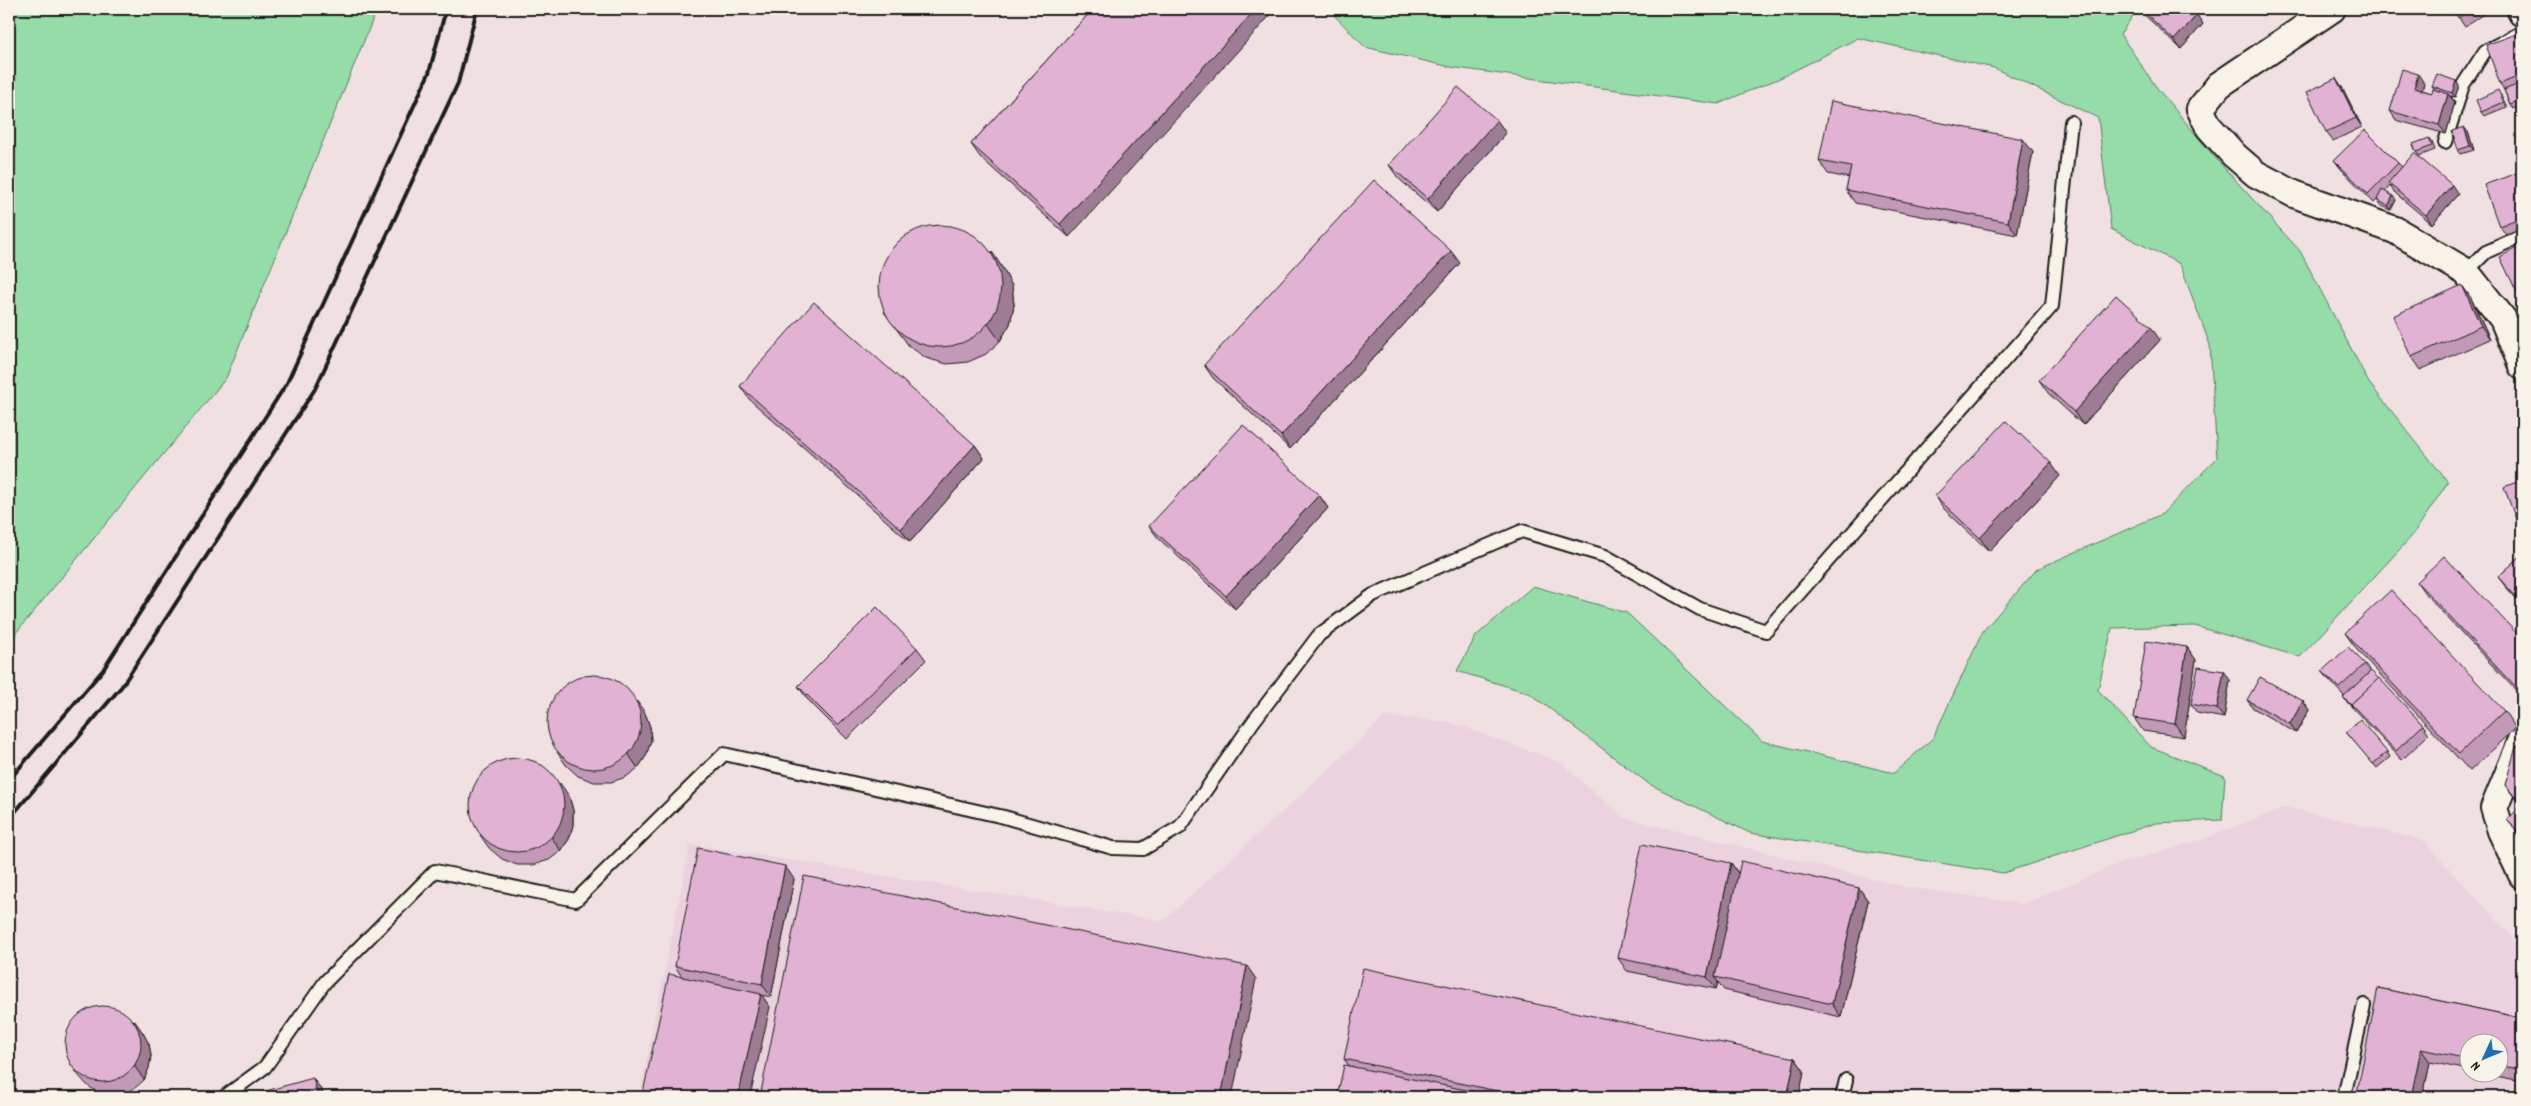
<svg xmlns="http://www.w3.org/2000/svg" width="2531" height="1106" viewBox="0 0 2531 1106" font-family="Dekko,sans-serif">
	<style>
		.built { fill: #ecd2de; fill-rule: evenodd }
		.green { fill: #95dca9; stroke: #587c62 }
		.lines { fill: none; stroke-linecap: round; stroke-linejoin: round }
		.service-casing { stroke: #1c1c1c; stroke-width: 16 }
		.minor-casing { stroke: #1c1c1c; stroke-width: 30 }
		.service { stroke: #f7f3e8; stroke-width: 12 }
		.minor { stroke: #f7f3e8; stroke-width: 26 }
		.rail { stroke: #1c1c1c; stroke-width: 4 }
		.wall { fill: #c299b6; stroke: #1c1c1c }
		.shaded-wall { fill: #9e7d94; stroke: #1c1c1c }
		.building { fill: #e1b2d4; stroke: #1c1c1c }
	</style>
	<rect width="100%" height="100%" fill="#f0e0e2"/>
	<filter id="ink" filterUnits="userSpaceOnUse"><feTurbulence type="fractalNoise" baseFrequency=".02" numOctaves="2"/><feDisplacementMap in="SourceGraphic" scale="10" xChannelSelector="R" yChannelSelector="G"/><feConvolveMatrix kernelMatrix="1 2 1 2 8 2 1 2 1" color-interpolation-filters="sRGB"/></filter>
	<g filter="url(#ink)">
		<path class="built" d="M 1386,716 L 1450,722 L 1560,762 L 1623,817 L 1901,886 L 2023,904 L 2118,864 L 2204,839 L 2286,807 L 2423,840 L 2510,935 L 2522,956 L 2522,1097 L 639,1097 L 690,844 L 1163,921 ZM 2468,1044 L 2498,1044 L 2498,1074 L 2468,1074 Z"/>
		<g class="green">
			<polygon points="9,9 377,9 226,378 11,639 9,622"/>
			<polygon points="1328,9 2138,9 2120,34 2157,88 2217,160 2300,251 2369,383 2448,482 2412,536 2300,657 2195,626 2112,628 2098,690 2151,747 2225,776 2222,820 2156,823 2003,873 1750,833 1649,784 1529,693 1457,671 1476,636 1533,586 1627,613 1762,741 1894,773 1933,738 1983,631 2037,569 2162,514 2217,458 2210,345 2180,264 2111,229 2098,118 1994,68 1858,38 1780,78 1718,104 1450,67 1365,47"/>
		</g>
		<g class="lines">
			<defs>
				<g id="service">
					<polyline points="2445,142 2463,85 2485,51 2522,32"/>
					<polyline points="2466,272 2486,252 2522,236"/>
					<polyline points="224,1097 265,1067 325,982 435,871 576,900 724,754 1004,817 1113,848 1143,849 1180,827 1253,722 1319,635 1373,595 1522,531 1605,556 1700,609 1766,631 2052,306 2071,122"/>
					<polyline points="1842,1097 1846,1080"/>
					<polyline points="2344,1097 2364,1005"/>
				</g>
				<g id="minor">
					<polyline points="2332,9 2219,85 2200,109 2209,127 2234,155 2256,174 2294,194 2395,230 2466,272 2503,319 2522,366"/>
					<polyline points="2520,9 2522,13"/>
					<polyline points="2522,740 2494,808 2501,831 2522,875"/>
				</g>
			</defs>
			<use href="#service" class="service-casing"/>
			<use href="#minor" class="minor-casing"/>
			<use href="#service" class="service"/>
			<use href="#minor" class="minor"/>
			<g class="rail">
				<polyline points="9,780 103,670 287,383 429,73 446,9"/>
				<polyline points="9,819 122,686 315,389 458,83 477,9"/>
			</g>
		</g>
		<g class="wall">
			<polygon points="1093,9 1069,237 980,157 971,144"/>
			<polygon points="2138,9 2197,9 2199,12 2196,15 2203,24 2181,49"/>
			<polygon points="2453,9 2491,9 2465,26"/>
			<polygon points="2522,32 2522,86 2521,87 2522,89 2522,105 2513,109 2510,104 2504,90 2500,84"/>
			<polygon points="2336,78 2342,87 2362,127 2333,141 2326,132"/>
			<polygon points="2456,81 2459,86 2455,97 2450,96 2455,102 2446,134 2396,120 2390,111 2424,83 2422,90 2432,93 2435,90 2432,86"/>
			<polygon points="2501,95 2507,107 2484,116 2481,112"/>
			<polygon points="2468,132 2474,150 2461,154 2458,150"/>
			<polygon points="1506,133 1437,212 1398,178 1389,165"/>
			<polygon points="2429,138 2432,142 2435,150 2419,156 2416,152"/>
			<polygon points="2033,152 2017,235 1855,203 1846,190 1849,178 1828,174 1819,161"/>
			<polygon points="2334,160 2398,163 2402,167 2458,194 2432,224 2394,192 2390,186 2385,192 2396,200 2391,210 2380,205 2377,200 2378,199 2374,203 2341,169"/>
			<polygon points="2522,171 2522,228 2506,234 2499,226"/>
			<polygon points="992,252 1003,269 1012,286 1014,305 1010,324 1000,341 986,354 968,362 947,364 926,358 909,346 884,312"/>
			<polygon points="1460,263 1290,449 1213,378 1204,365"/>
			<polygon points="2471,298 2490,339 2420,370 2411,357"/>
			<polygon points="2160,340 2083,425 2048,393 2039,380"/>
			<polygon points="740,386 975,445 984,458 910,542 749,399"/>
			<polygon points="2060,476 1989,551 1944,509 1935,496"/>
			<polygon points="1319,495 1328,508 1235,609 1158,538 1149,526"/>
			<polygon points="2522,555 2522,605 2505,586 2498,577"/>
			<polygon points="2417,582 2522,639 2522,697 2426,595"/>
			<polygon points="2345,633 2504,711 2516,728 2470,771 2357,650"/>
			<polygon points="2187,647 2196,660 2184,737 2143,731 2134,718"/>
			<polygon points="917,648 926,660 847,739 807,699 798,686"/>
			<polygon points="2365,664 2370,671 2423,725 2429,734 2402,760 2346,701 2343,697 2344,696 2329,680 2322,671"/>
			<polygon points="2230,680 2224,718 2197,713 2191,704"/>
			<polygon points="2247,700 2303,701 2309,710 2296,733 2253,708"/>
			<polygon points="645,713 650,727 651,741 646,756 638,768 626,777 611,782 594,782 578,776 566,765 557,752"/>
			<polygon points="2346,732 2387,752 2390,757 2377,768"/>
			<polygon points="2522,742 2522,838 2514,828 2507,820 2521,806 2505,785"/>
			<polygon points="569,796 573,810 573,825 569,839 561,851 549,860 533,865 517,865 502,859 489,848 480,835"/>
			<polygon points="1731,863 1738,873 1859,888 1868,901 1841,1017 1724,990 1718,982 1716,989 1627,971 1618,958"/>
			<polygon points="794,879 771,997 761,995 770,1007 682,977 675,966"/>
			<polygon points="2378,988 2522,1018 2522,1081 2485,1074 2498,1074 2498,1044 2468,1044 2468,1070 2430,1062 2423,1097"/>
			<polygon points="134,1020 143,1033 149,1044 151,1056 149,1068 144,1080 135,1088 123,1094 111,1095 99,1093 88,1086 79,1076 70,1063"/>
			<polygon points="1795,1058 1804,1071 1799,1097 1337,1097 1349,1066 1344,1059"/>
		</g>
		<g class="shaded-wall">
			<polygon points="1256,9 1276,9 1069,237 1060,224"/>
			<polygon points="2189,9 2197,9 2199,12 2195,17"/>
			<polygon points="2197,15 2203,24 2181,49 2174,40"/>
			<polygon points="2418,74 2424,83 2420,97 2414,88"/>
			<polygon points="2336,78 2342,87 2362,127 2356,118"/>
			<polygon points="2456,81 2459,86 2455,97 2452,93"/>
			<polygon points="2448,94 2455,102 2446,134 2439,125"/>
			<polygon points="1497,120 1506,133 1437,212 1428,199"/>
			<polygon points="2464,127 2468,132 2474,150 2470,146"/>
			<polygon points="2023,139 2033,152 2017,235 2008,222"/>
			<polygon points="2452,185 2458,194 2432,224 2426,215"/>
			<polygon points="2393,196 2396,200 2391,210 2388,206"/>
			<polygon points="1451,251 1460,263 1290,449 1281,436"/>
			<polygon points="992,252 1003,269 1012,286 1014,305 1010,324 1000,341 988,324"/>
			<polygon points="2462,285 2471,298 2490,339 2481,326"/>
			<polygon points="2151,327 2160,340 2083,425 2074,412"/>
			<polygon points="975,445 984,458 910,542 901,529"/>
			<polygon points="2051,463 2060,476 1989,551 1980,538"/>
			<polygon points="1319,495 1328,508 1235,609 1226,596"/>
			<polygon points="2187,647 2196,660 2184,737 2175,724"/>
			<polygon points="2224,671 2230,680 2224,718 2217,709"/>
			<polygon points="636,700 645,713 650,727 651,741 646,756 638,768 629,755"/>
			<polygon points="2303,701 2309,710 2296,733 2290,724"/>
			<polygon points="560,783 569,796 573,810 573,825 569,839 561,851 552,838"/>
			<polygon points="1731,863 1740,876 1715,977 1718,982 1716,989 1707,977"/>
			<polygon points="785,866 794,879 771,997 762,984"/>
			<polygon points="1859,888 1868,901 1841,1017 1832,1004"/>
			<polygon points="1247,966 1256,979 1232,1097 1221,1097"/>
			<polygon points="761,994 770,1007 750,1097 738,1097"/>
			<polygon points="134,1020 143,1033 149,1044 151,1056 149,1068 144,1080 135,1067"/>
			<polygon points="2421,1049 2430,1062 2423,1097 2411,1097"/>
			<polygon points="1795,1058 1804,1071 1799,1097 1787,1097"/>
			<polygon points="313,1078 322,1091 324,1097 318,1097"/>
		</g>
		<g class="building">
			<polygon points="1093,9 1256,9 1060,224 971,144"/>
			<polygon points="2141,9 2189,9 2197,15 2174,40"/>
			<polygon points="2453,9 2472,9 2458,18"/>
			<polygon points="2522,32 2522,75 2500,84 2486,45"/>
			<polygon points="2402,69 2418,74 2414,88 2432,93 2433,89 2448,94 2439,125 2390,111"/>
			<polygon points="2437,74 2456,81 2452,93 2432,86"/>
			<polygon points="2336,78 2356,118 2326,132 2307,92"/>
			<polygon points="2519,84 2522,92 2522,100 2510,104 2504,90"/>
			<polygon points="1458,87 1497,120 1428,199 1389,165"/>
			<polygon points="2498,90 2504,102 2481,112 2476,100"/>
			<polygon points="1831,101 2023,139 2008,222 1846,190 1851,167 1819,161"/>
			<polygon points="2464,127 2470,146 2458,150 2452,131"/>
			<polygon points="2365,130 2398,163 2368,194 2334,160"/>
			<polygon points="2429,138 2432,146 2416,152 2413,144"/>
			<polygon points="2414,153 2452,185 2426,215 2388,183"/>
			<polygon points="2522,171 2522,217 2499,226 2484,185"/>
			<polygon points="1374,180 1451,251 1281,436 1204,365"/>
			<polygon points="2382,190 2393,196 2388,206 2377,200"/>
			<circle cx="940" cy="286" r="61"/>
			<polygon points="2522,245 2522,303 2500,257"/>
			<polygon points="2462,285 2481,326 2411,357 2393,316"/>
			<polygon points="2116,295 2151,327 2074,412 2039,380"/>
			<polygon points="814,302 975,445 901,529 740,386"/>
			<polygon points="2006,421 2051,463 1980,538 1935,496"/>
			<polygon points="1243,425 1319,495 1226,596 1149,526"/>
			<polygon points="2522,480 2522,535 2521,533 2504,487"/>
			<polygon points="2522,555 2522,596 2519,600 2498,577"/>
			<polygon points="2444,556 2522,639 2522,687 2519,691 2417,582"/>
			<polygon points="2391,590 2504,711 2459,754 2345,633"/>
			<polygon points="877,607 917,648 838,726 798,686"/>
			<polygon points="2146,641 2187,647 2175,724 2134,718"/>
			<polygon points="2348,647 2365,664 2339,688 2322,671"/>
			<polygon points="2198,667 2224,671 2217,709 2191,704"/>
			<polygon points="2371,671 2379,679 2351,704 2353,707 2343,697"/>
			<circle cx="594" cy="722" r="47"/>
			<polygon points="2260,677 2303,701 2290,724 2247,700"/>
			<polygon points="2379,678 2423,725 2396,751 2351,704"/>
			<polygon points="2360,720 2387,752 2373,764 2346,732"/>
			<polygon points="2522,742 2522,792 2516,798 2505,785 2516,747"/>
			<circle cx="517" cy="805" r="47"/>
			<polygon points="2522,805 2522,835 2507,820"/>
			<polygon points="1642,844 1731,863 1707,977 1618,958"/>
			<polygon points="698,848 785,866 762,984 675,966"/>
			<polygon points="1741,861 1859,888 1832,1004 1715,977"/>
			<polygon points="804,876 1247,966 1221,1097 760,1097"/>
			<polygon points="1363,968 1795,1058 1787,1097 1526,1097 1344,1059"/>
			<polygon points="669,974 761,994 738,1097 642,1097"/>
			<polygon points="2378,988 2522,1018 2522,1070 2498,1065 2498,1044 2468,1044 2468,1059 2421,1049 2411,1097 2356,1097"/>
			<circle cx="103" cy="1044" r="38"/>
			<polygon points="1344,1065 1500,1097 1337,1097"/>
			<polygon points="313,1078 318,1097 256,1097 255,1094"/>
		</g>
	</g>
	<rect width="2531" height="1106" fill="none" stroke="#f7f3e8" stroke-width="30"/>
	<rect x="15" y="15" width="2501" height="1076" fill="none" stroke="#1c1c1c" stroke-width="2" filter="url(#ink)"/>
	<g transform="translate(2484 1058) rotate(226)"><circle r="24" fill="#f7f3e8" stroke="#9f9d96"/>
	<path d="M0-4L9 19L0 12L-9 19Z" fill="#1f6fb2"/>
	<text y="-8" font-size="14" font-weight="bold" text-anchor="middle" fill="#1c1c1c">N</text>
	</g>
</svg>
